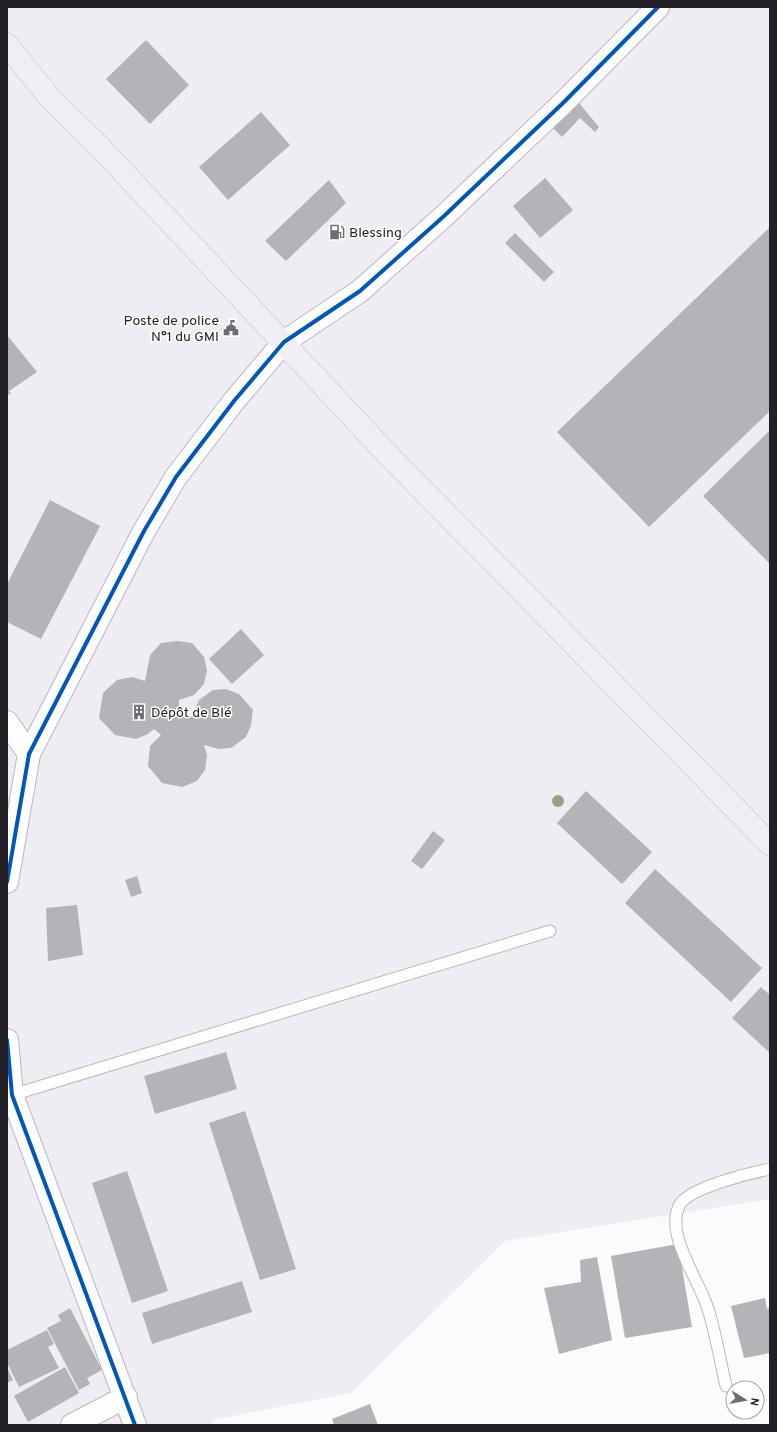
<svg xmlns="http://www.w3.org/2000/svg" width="777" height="1432" viewBox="0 0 777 1432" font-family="Overpass,sans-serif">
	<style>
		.built { fill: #f0ecf4 }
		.building { fill: #b5b2b8 }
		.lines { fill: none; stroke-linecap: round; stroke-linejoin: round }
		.service-casing { stroke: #bab8bd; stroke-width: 13 }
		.minor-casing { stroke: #bab8bd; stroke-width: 24 }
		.trunk-casing { stroke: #d6d5d7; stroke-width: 24 }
		.service { stroke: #fefeff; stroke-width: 11 }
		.minor { stroke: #fefeff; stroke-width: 22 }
		.trunk { stroke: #f0eef4; stroke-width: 22 }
		.cycleway-casing { stroke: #fff; stroke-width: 6 }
		.cycleway { stroke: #0057b8; stroke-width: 4 }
		.tree { fill: #a19d82 }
		.labels { text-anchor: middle; stroke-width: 3; stroke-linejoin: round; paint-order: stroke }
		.poi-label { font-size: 14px; fill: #242028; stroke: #fff; text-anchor: start }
	</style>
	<rect width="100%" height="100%" fill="#fbfafd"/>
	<polygon class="built" points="7,7 770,7 770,1199 505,1241 351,1393 217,1419 210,1425 7,1425"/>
	<g class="building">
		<polygon points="146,40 189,85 150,124 106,79"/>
		<polygon points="579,103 599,127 595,132 580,118 562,137 553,128"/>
		<polygon points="261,112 290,145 228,200 199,167"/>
		<polygon points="545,178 573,210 540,238 513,206"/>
		<polygon points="329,180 346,203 286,261 265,241"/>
		<polygon points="770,227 770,411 649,527 557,432"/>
		<polygon points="515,233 554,272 544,282 505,243"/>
		<polygon points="7,335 37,372 9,391 11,393 7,396"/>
		<polygon points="770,430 770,564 703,496"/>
		<polygon points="50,500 100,526 41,639 7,622 7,584"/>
		<polygon points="241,629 264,655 232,684 209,659"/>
		<polygon points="177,641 192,643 204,657 207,670 204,684 194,695 179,700 179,715 192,717 199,700 213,690 226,689 239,694 253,710 251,725 246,737 231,748 219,749 204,745 207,755 205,770 197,781 182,787 162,783 148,766 150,746 161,735 154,729 148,734 136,739 115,735 99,718 103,693 117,680 132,677 145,681 150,655 161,643"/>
		<polygon points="586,791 652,852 622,884 557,823"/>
		<polygon points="433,831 445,840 422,869 411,861"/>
		<polygon points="655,869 762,968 731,1002 625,903"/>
		<polygon points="137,876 142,893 131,897 125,880"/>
		<polygon points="77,905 83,955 48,961 46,908"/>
		<polygon points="761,987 770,995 770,1053 732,1018"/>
		<polygon points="226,1052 237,1089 155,1114 144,1076"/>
		<polygon points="245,1111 296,1269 260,1280 209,1123"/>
		<polygon points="127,1171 168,1291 132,1303 92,1183"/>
		<polygon points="678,1244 692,1327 625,1338 611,1256"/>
		<polygon points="597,1257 612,1340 559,1354 544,1288 581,1282 580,1260"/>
		<polygon points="242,1281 252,1312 152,1344 142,1313"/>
		<polygon points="765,1298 767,1309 770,1308 770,1353 744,1358 731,1306"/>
		<polygon points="70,1308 102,1370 87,1378 90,1384 79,1390 47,1328 61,1321 58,1315"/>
		<polygon points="47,1330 54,1344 48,1347 59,1368 19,1387 7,1363 7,1350"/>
		<polygon points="7,1367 13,1380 7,1383"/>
		<polygon points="65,1367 79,1393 28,1422 14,1396"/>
		<polygon points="370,1404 378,1425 334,1425 332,1419"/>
	</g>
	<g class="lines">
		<defs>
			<g id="service">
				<polyline points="12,1095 550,931"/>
				<path d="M 726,1386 C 720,1361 716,1334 708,1309 C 700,1281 665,1236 679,1206 C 687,1188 750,1173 770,1169"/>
			</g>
			<g id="minor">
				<polyline points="7,722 29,754"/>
				<polyline points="7,882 29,754 144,531 176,477 234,401 284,342 360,291 443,217 563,103 658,7"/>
				<polyline points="7,1040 12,1095 135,1425"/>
				<polyline points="72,1425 126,1397"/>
			</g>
			<polyline id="trunk" points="7,45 50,98 97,144 393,460 770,844"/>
		</defs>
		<use href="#service" class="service-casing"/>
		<use href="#minor" class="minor-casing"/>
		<use href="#trunk" class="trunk-casing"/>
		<use href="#service" class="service"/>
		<use href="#minor" class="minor"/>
		<use href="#trunk" class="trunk"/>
		<defs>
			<g id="cycleway">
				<polyline points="7,882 29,754 144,531 176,477 234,401 284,342 360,291 443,217 563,103 658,7"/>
				<polyline points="7,1040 12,1095 135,1425"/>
			</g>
		</defs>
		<use href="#cycleway" class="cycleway-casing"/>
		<use href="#cycleway" class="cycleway"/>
	</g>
	<circle class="tree" cx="558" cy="801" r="6"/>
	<defs>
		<symbol id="fuel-bare" viewBox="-9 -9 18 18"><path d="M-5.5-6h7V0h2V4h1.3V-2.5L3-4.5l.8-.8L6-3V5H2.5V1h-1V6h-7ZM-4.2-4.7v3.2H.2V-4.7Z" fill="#6f6c73" stroke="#fff" stroke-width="2.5" paint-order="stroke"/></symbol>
		<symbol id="civic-bare" viewBox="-9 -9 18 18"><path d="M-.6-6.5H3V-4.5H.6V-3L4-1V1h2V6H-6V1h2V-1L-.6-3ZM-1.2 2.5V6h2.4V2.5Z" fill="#6f6c73" stroke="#fff" stroke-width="2.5" paint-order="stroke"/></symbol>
		<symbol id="building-bare" viewBox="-9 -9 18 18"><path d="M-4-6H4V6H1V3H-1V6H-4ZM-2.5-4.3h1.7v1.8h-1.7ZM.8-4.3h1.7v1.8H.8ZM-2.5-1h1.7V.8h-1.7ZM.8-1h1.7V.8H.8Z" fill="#6f6c73" stroke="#fff" stroke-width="2.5" paint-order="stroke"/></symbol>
	</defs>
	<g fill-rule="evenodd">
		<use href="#fuel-bare" x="326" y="221" width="22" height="22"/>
		<use href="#civic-bare" x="220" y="317" width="22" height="22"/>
		<use href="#building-bare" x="128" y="701" width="22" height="22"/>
	</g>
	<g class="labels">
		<g class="poi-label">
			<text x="349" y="237">Blessing</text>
			<text x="219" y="325" text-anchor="end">Poste de police<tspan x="219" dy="16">N°1 du GMI</tspan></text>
			<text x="151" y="717">Dépôt de Blé</text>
		</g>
	</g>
	<rect width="777" height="1432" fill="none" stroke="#242028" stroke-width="16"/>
	<g transform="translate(745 1400) rotate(101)"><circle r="19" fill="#ffffff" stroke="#a7a6a9"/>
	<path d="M0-3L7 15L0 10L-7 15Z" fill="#6f6c73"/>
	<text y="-6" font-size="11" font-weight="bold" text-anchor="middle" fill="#242028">N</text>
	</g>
</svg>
